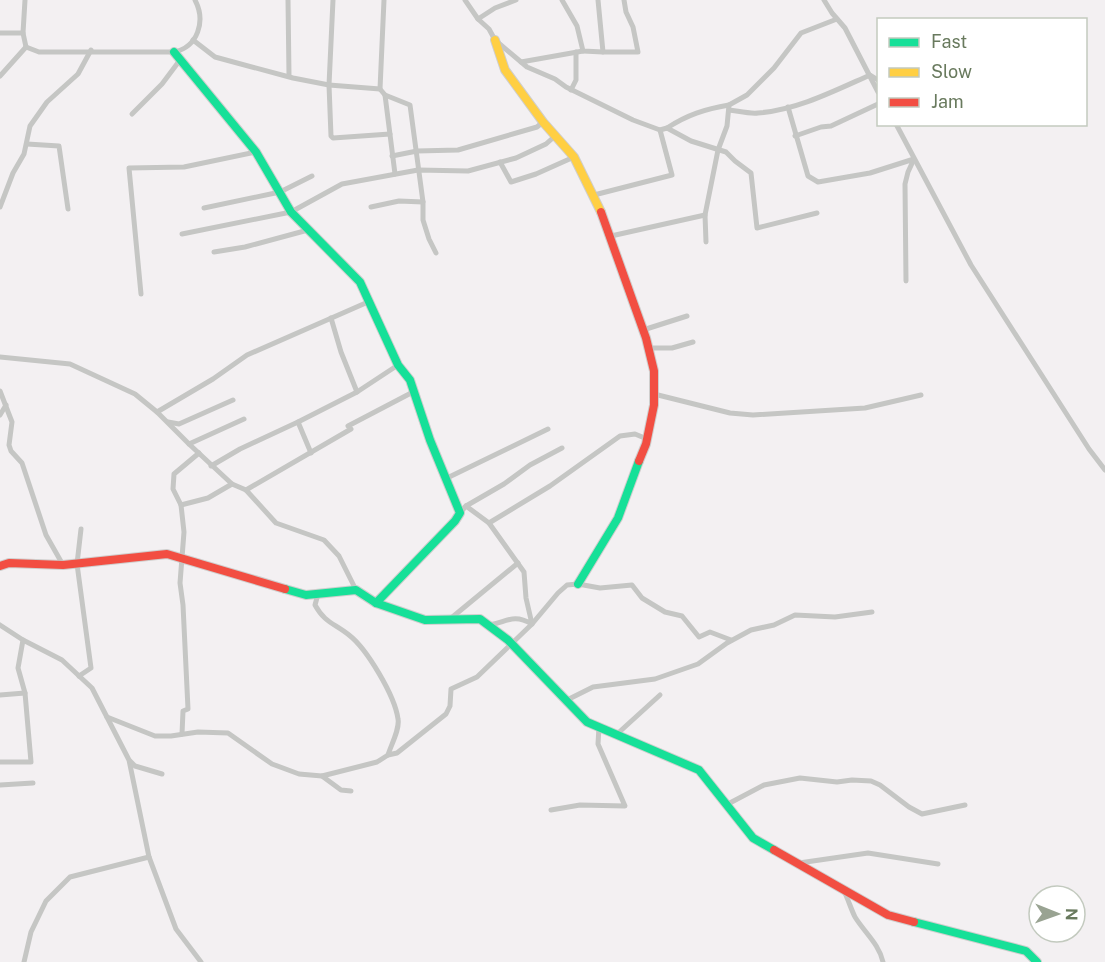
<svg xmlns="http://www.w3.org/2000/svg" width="1105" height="962" viewBox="0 0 1105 962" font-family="'Public Sans',sans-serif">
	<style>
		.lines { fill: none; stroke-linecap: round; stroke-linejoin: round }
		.fast-casing { stroke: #cfcecd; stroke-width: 10 }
		.slow-casing { stroke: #cfcecd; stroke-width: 10 }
		.jam-casing { stroke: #cfcecd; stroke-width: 10 }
		.street { stroke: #c5c6c4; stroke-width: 5 }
		.fast { stroke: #16e098; stroke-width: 8 }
		.slow { stroke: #ffcf43; stroke-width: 8 }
		.jam { stroke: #f24e42; stroke-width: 8 }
	</style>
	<rect width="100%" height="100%" fill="#f3f0f2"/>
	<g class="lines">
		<defs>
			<g id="fast">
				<polyline points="174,52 256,152 291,212 360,282 398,365 410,380 430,440 460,513 455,521 376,603"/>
				<polyline points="578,584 618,518 639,461"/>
				<polyline points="285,589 306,595 356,590 376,603 425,620 480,619 508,640 587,722 699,770 753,838 774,850"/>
				<polyline points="914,922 1026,951 1037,962"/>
			</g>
			<polyline id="slow" points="495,40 505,70 543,122 574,157 601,212"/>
			<g id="jam">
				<polyline points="601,212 646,338 654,371 654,405 646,444 639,461"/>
				<polyline points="0,566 9,563 63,565 167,554 285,589"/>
				<polyline points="774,850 888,915 914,922"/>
			</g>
		</defs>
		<use href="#fast" class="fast-casing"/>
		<use href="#slow" class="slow-casing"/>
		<use href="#jam" class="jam-casing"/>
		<g class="street">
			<polyline points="25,0 23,33 26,47"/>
			<polyline points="288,0 289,75"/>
			<polyline points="333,0 329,85 331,136 333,138 390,134"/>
			<polyline points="384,0 380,89 385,95 395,174"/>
			<polyline points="465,0 478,19 489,29 495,40 527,67 555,79 566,87 633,120 660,130 667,128 691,141 726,152 735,161 751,173 757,228 817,213"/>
			<polyline points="562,0 577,26 583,51 603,52"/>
			<polyline points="598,0 603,52 638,52 633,27 626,12 624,0"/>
			<polyline points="824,0 832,13 845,28 878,92"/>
			<polyline points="478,19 495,8 516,0"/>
			<polyline points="0,33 23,33"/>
			<polyline points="193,40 215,57 293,78 329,85 380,89"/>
			<path d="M 26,47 L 39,52 L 174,52 C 198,47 206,21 195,0"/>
			<polyline points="521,62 583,51"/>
			<polyline points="0,76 26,47"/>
			<polyline points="571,90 576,80 576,52"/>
			<polyline points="385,95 410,105 423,202 423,220 429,239 436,253"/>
			<polyline points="788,107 808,176 818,182 870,173 914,159 908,172 905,184 906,281"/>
			<path d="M 729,110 C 738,111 749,114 758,113 C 797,110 834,91 870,75 L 878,80"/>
			<polyline points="132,114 162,84 180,60"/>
			<polyline points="896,124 971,265 1089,449 1105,470"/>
			<path d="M 667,128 C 687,115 705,109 729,105"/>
			<polyline points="795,136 821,127 831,126 878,104"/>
			<polyline points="27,144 59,146 68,209"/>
			<polyline points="392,156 417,151 458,150 537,127 543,122"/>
			<polyline points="500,162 511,182 536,174 574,157"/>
			<polyline points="594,195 672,175 660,130"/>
			<polyline points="0,207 13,173 24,154 30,126 47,102 78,74 91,50"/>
			<polyline points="371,207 399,201 423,202"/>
			<polyline points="204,208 280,192 312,176"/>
			<polyline points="182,234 291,212 342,184 418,170 468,171 516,158 546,144 555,136"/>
			<polyline points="611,236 705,215"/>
			<polyline points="706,242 705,215 718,150 727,126 729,105 747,95 774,68 801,33 837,19"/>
			<polyline points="214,252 245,247 308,230"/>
			<polyline points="141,294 129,168 184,167 256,152"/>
			<polyline points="331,318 341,352 357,392"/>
			<polyline points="643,330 687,316"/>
			<polyline points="649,348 672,348 693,342"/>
			<polyline points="0,357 70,364 135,394 157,412 189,444 232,484 246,490 276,523 324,540 339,556 356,590"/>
			<polyline points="0,391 12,422 9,445 11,451 22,463 46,535 63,565"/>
			<polyline points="654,394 730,413 753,415 865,408 921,395"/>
			<polyline points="157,412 213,379 247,355 368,302"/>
			<polyline points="0,415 6,405"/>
			<polyline points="168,422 179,424 233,400"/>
			<polyline points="298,422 357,392 398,365"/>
			<polyline points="348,426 413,392"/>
			<polyline points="189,444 244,419"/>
			<polyline points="211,466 240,449 298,422 311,453"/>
			<polyline points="445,479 548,429"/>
			<polyline points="246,490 351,429"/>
			<polyline points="181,505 208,498 232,484"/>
			<path d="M 466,506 L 489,523 L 524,572 L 526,598 L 532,624 C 513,613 507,622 489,625"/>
			<polyline points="460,513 466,506 504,484 530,465 562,448"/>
			<polyline points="489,523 550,486 620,436 635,434 647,439"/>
			<path d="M 318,594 L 315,605 C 325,623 334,623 349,635 C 367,649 395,696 398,719 C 400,729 391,745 388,755 L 377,762 L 322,776"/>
			<polyline points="450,619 518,563"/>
			<polyline points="0,625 23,640 62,660 92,688 129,760 149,857 176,929 201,962"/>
			<polyline points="79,676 91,668 77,564 81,529"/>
			<polyline points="0,695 25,693 18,668 23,640"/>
			<polyline points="567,700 593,687 655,679 698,664 727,643 751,630 774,625 795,615 835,617 872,612"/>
			<polyline points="107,717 155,736 171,736 198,732 228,733 272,764 299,774 322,776 341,790 351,791"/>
			<polyline points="182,734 183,711 188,709 183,605 180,583 184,532 181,505 173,489 174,474 199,453"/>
			<polyline points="616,735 660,695"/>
			<polyline points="388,755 397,753 446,714 450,706 451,689 477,677 532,624 558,593 567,585 578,584 600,588 632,585 642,598 665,612 682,616 699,637 710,632 731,640"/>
			<polyline points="130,761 135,766 162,774"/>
			<polyline points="0,762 31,762 25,693"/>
			<polyline points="0,785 33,783"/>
			<polyline points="726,805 764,785 800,778 837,782 852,780 871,781 880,785 909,807 922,814 965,805"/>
			<polyline points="551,810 580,805 625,806 598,744 599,727"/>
			<polyline points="799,863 868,853 938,864"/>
			<path d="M 844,891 C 848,899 851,909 855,917 C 865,933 879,944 883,962"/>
			<polyline points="24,962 31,932 46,901 70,877 149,857"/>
		</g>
		<use href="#fast" class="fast"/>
		<use href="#slow" class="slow"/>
		<use href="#jam" class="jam"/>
	</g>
	<rect x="877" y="18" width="210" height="108" fill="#ffffff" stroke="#c3cabf" stroke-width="1.5"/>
	<rect x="889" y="38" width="30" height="9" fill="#16e098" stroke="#c3cabf" stroke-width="1.5"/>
	<text x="931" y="48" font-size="18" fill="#697a5e">Fast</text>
	<rect x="889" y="68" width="30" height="9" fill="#ffcf43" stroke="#c3cabf" stroke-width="1.5"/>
	<text x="931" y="78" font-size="18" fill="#697a5e">Slow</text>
	<rect x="889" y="98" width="30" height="9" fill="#f24e42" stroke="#c3cabf" stroke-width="1.5"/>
	<text x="931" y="108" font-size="18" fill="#697a5e">Jam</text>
	<g transform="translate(1057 914) rotate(91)"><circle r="28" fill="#ffffff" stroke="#c3cabf" stroke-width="1.5"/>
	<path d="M0-4.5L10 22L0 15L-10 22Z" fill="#99a392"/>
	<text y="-9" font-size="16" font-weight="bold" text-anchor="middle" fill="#697a5e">N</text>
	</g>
</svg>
